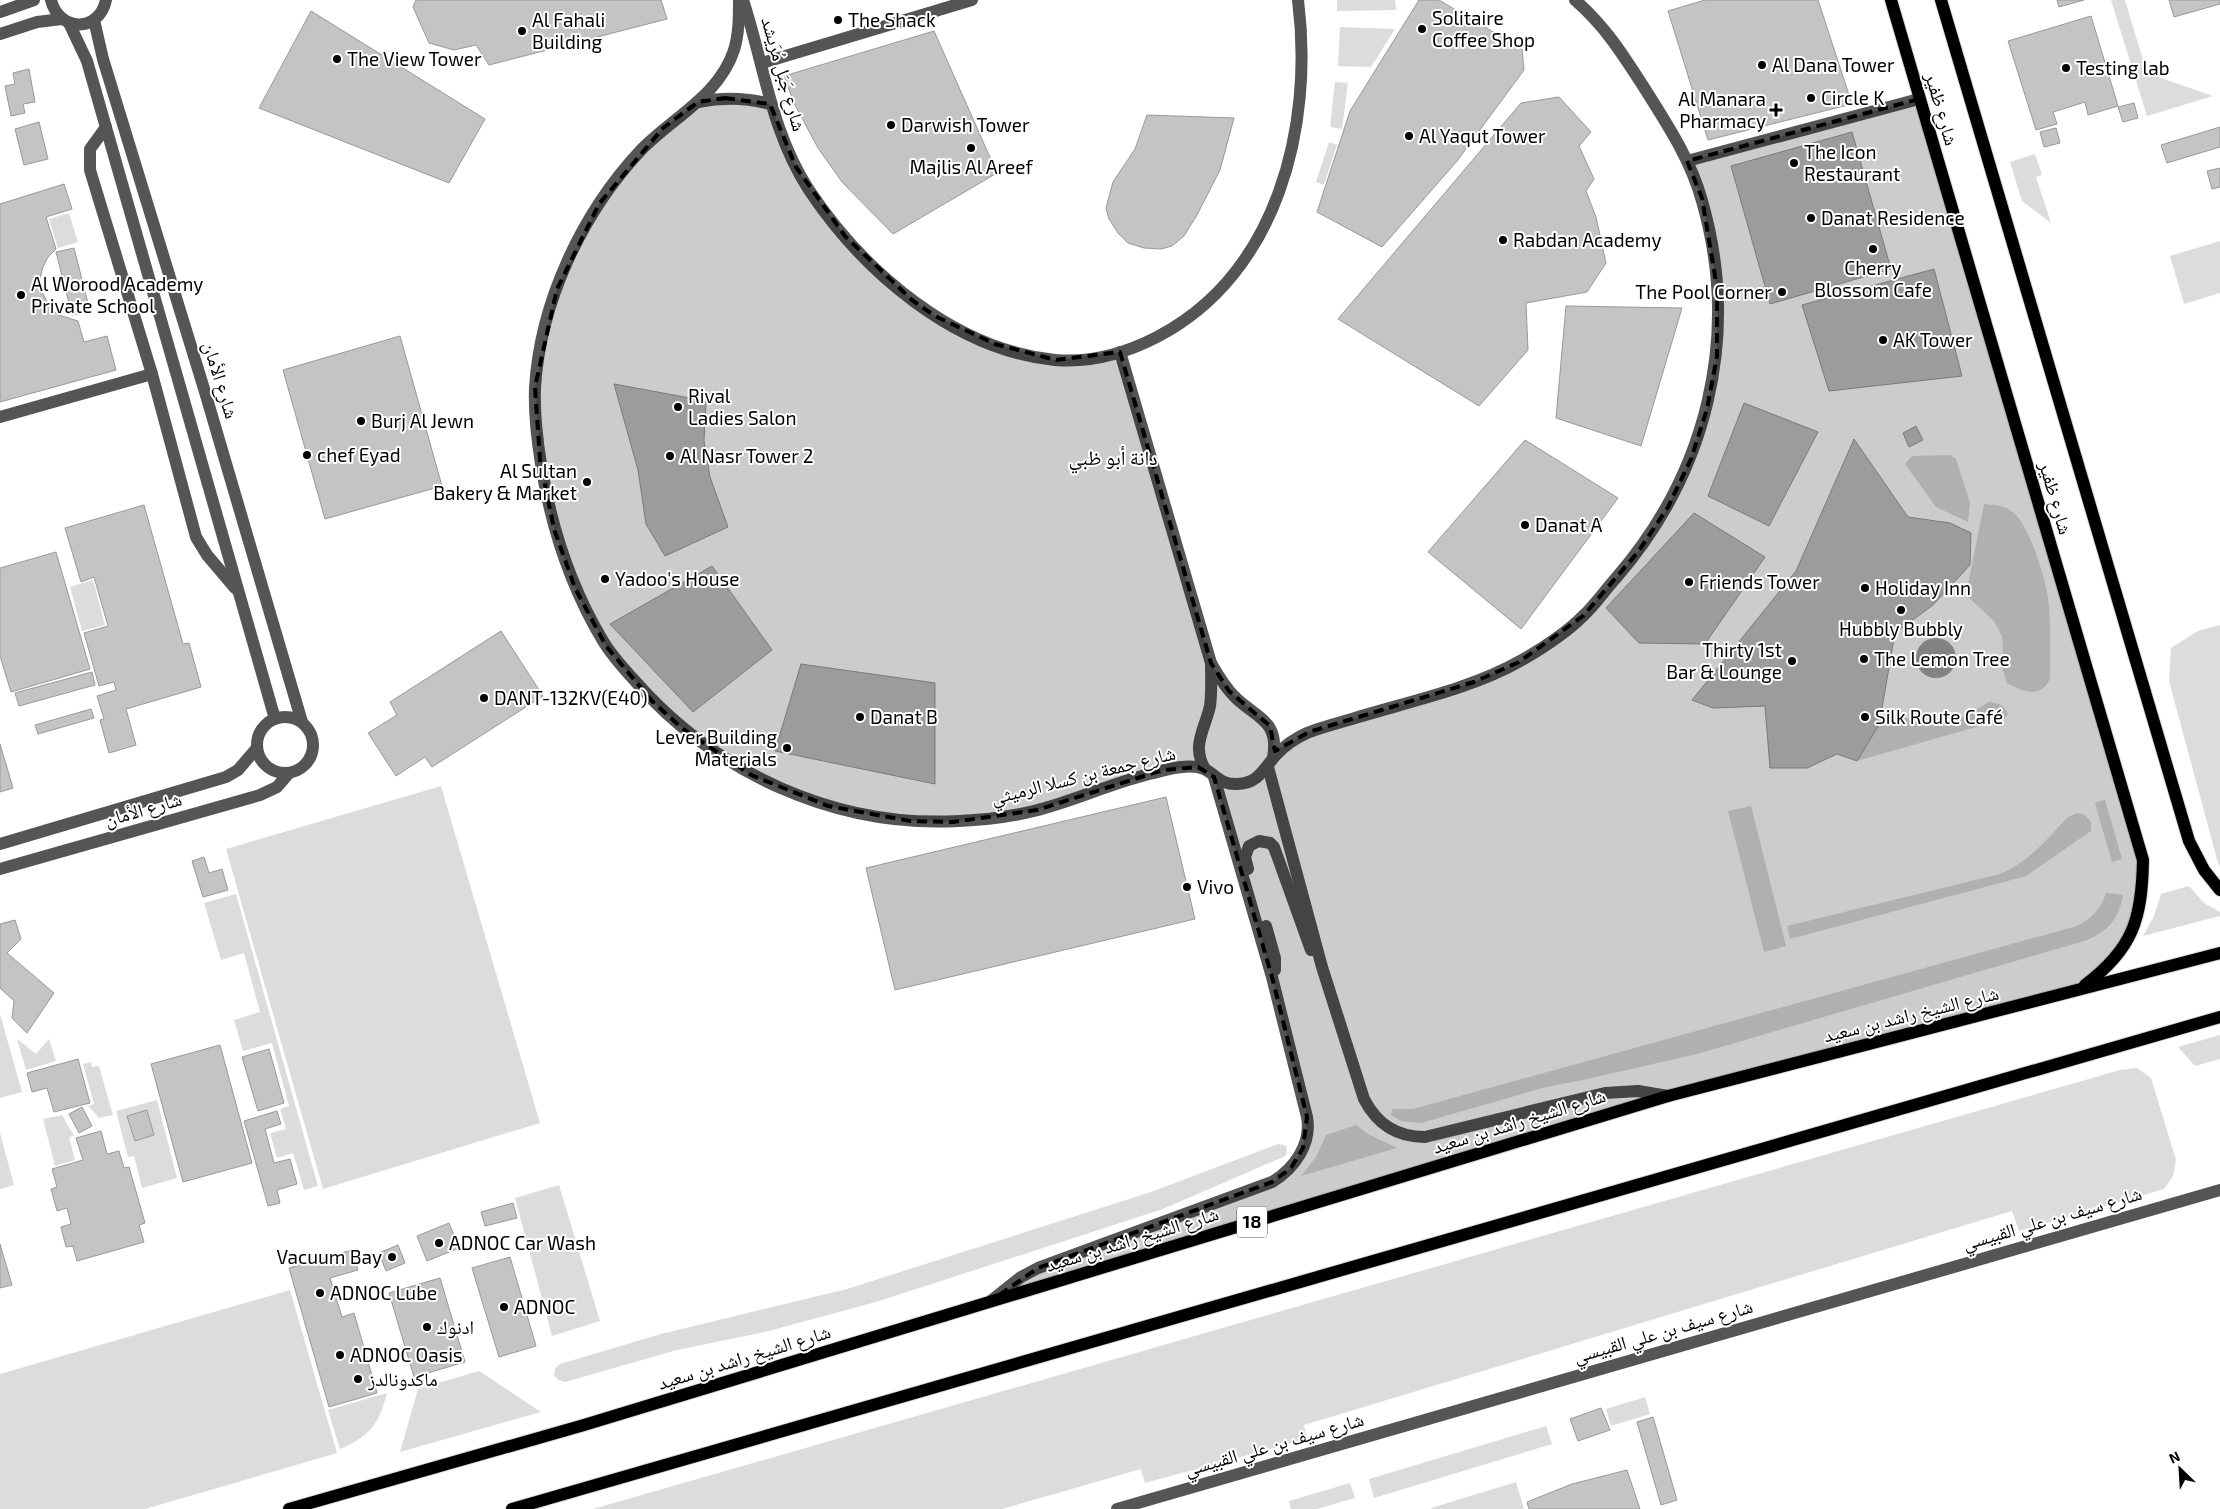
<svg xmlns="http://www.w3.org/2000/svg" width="2220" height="1509" viewBox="0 0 2220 1509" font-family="'Exo 2','Noto Naskh Arabic',sans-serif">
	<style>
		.green { fill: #dcdcdc }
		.water { fill: #a3a3a3 }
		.building { fill: #c4c4c4; stroke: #999 }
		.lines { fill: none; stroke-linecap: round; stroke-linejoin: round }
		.major-casing { stroke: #dbdbdb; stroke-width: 14 }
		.minor { stroke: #555; stroke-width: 12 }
		.major { stroke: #000; stroke-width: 12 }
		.marked { fill: #000; fill-opacity: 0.2; stroke: #000; stroke-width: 4; stroke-dasharray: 10 6; stroke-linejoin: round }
		.poi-dot { fill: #000; stroke: #fff; stroke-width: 2 }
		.labels { text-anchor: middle; stroke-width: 4; stroke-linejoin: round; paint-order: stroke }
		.shield { fill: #fff; stroke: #4c4c4c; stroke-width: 1 }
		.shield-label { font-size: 18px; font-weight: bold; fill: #000 }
		.poi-label { font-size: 19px; fill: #000; stroke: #fff; text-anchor: start }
		.street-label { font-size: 19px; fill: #000; stroke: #fff }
		.neighbourhood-label { font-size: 20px; fill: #000; stroke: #fff }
	</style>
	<rect width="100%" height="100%" fill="#fff"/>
	<g class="green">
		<polygon points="1337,0 1395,0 1396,10 1337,11"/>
		<polygon points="2111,0 2125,0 2147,73 2213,96 2147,116"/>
		<polygon points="1340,27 1395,29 1371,67 1338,66"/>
		<polygon points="1335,82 1348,83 1342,129 1330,127"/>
		<polygon points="1329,142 1337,145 1324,185 1316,182"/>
		<polygon points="2035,154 2042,175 2036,177 2051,223 2022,201 2010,162"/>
		<polygon points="69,213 78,242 58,248 49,219"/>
		<polygon points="2220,241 2220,293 2184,304 2170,256"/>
		<polygon points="1950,455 1956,459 1970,503 1968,522 1936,507 1905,464 1912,456"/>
		<path d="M 1984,504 C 1993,505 2002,505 2010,510 C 2028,520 2045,577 2048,597 C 2051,623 2050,651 2050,678 C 2042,699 2023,692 2007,683 L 2001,664 L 2003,649 L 2002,636 L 1994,621 L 1966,595 Z"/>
		<polygon points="93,580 105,625 82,631 70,587"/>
		<polygon points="2220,625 2220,866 2218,863 2169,681 2171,648 2198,631"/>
		<path d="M 1989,702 C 1999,703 2004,705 2008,714 L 2004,719 L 1857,761 L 1879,725 L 1903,717 L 1922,724 L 1948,723 L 1961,718 Z"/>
		<polygon points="441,786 540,1123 323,1189 226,849"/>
		<polygon points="2105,800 2122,859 2112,862 2095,803"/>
		<polygon points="1751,806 1786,946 1764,952 1728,811"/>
		<path d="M 2077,813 L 2085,815 L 2091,822 L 2091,831 L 2026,876 L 1790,939 L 1787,926 L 2000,874 C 2029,862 2047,839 2068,817 Z"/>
		<polygon points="2189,886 2204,903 2220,912 2220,916 2143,936 2154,916 2161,894"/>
		<path d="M 2106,893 L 2123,895 C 2119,919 2107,933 2084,941 L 1697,1054 L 1578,1081 L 1546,1087 L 1421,1123 L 1401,1121 L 1391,1115 L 1392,1109 L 1413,1109 L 2077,926 C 2092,918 2101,909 2106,893 Z"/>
		<polygon points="236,894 318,1186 304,1190 293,1153 277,1158 270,1133 286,1129 280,1109 289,1106 272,1043 243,1051 234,1020 260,1012 244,953 221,960 204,903"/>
		<polygon points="0,1014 22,1092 0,1098"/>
		<polygon points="2220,1035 2220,1059 2195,1066 2178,1047"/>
		<polygon points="17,1039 36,1054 49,1039 56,1061 26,1070"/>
		<polygon points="91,1062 92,1067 99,1066 113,1115 99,1118 88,1106 94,1104 83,1064"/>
		<polygon points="2137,1068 2151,1078 2176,1160 2173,1176 2164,1189 2019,1231 2012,1211 1304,1425 1307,1439 1285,1445 1145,1483 1141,1469 1002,1509 593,1509 2120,1070"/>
		<polygon points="157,1100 177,1178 142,1188 134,1156 128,1157 116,1111"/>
		<polygon points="62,1115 74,1136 69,1137 75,1160 55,1166 43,1119"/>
		<polygon points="1356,1125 1368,1134 1397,1148 1301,1176 1316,1157 1326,1135"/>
		<polygon points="0,1133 14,1185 0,1189"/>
		<polygon points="1278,1144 1285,1145 1287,1148 1286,1155 1283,1157 1163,1209 876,1302 765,1332 677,1350 565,1382 558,1380 554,1375 555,1368 560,1364 661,1334 847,1289 1151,1192"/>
		<polygon points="559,1185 600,1321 552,1336 515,1198"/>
		<polygon points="290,1290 337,1453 145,1509 0,1509 0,1374"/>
		<polygon points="479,1371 541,1412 400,1452 418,1389"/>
		<path d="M 387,1393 C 379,1424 370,1436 340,1449 L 328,1410 Z"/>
		<polygon points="1645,1397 1650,1414 1611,1426 1606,1409"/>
		<polygon points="1546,1426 1552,1444 1374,1498 1369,1479"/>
		<polygon points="1516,1482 1524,1509 1431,1509 1431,1508"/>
		<polygon points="1350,1483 1355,1498 1317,1509 1291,1509 1289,1501"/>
	</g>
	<circle class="water" cx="1936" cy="658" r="20"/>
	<g class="building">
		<polygon points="416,0 661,0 667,19 489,65 476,45 454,50 429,43 413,7"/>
		<polygon points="1419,0 1439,0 1522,49 1524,70 1457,161 1382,247 1317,212 1350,111"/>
		<polygon points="1705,0 1818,0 1852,104 1708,140 1668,11"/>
		<polygon points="2057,0 2084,0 2059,7"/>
		<polygon points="2169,0 2220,0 2220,4 2174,17"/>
		<polygon points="311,11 485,119 449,183 259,108"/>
		<polygon points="2091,16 2118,106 2088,115 2085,102 2053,112 2057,124 2036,130 2008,41"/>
		<polygon points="934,31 997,173 893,234 842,182 818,148 794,103 784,76"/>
		<polygon points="29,69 35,102 23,104 25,113 11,116 5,86 15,84 13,73"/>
		<polygon points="1559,97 1591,132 1579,146 1594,179 1586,191 1596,217 1606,263 1587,292 1526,303 1528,350 1479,406 1338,319 1521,103"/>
		<polygon points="2134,103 2138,118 2123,122 2118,107"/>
		<polygon points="1147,115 1234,118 1220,170 1197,215 1184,236 1172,246 1161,249 1144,248 1128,243 1118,233 1109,219 1106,208 1113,182 1135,149"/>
		<polygon points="39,122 48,159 24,165 15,129"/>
		<polygon points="2220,127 2220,147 2167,163 2161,145"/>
		<polygon points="2056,128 2060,143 2044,147 2040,132"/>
		<polygon points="1852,132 1891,269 1770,304 1731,166"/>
		<polygon points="2220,168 2220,187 2212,189 2207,171"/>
		<polygon points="64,184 72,209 46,217 56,249 48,257 43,267 40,278 41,290 51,309 59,315 78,321 84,342 107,336 116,370 0,402 0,204"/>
		<polygon points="74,248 90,311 72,315 56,252"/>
		<polygon points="1934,269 1962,376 1829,391 1802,305"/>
		<polygon points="1566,306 1682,308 1641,446 1556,418"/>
		<polygon points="400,336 442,486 325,519 283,370"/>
		<polygon points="614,384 706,401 704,441 710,477 728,527 665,556 646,524 638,470"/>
		<polygon points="1744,403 1818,432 1769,526 1708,496"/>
		<polygon points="1916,426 1923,440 1909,447 1903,433"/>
		<polygon points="1854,439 1908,517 1950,523 1971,533 1970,565 1933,605 1895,633 1879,725 1857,761 1837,754 1807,768 1770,768 1765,706 1713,708 1692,700 1796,571"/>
		<polygon points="1525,440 1618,498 1521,629 1428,552"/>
		<polygon points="144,505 183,644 189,643 201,687 126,709 136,745 109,753 100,720 104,719 97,696 116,690 114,682 99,686 84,633 108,626 94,577 81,582 65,528"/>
		<polygon points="1694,513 1765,557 1705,644 1639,643 1606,608"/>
		<polygon points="56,552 90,669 11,692 0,656 0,568"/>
		<polygon points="712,566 772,650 693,712 610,624"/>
		<polygon points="501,631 543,696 432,767 425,757 396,776 368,733 397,715 390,702"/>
		<polygon points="801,664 935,683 935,784 775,751"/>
		<polygon points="92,672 95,685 19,706 15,693"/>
		<polygon points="91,709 94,718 38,734 35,725"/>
		<polygon points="0,744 13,788 0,792"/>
		<polygon points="1166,797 1195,919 895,990 866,868"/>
		<polygon points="204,857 209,873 222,869 228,890 203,897 192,861"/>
		<polygon points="15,920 21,939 7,953 54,993 27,1033 12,1018 14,1001 0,988 0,924"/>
		<polygon points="220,1045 252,1163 183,1182 151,1064"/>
		<polygon points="269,1049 284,1103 258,1111 242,1057"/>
		<polygon points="78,1059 90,1103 54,1112 47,1088 32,1092 27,1073"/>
		<polygon points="82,1107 92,1126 79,1133 69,1114"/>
		<polygon points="147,1110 154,1135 135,1141 127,1116"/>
		<polygon points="277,1111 281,1124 265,1129 274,1163 290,1159 297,1184 277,1190 280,1203 268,1206 244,1121"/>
		<polygon points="101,1131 107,1154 119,1151 124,1168 129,1167 145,1223 139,1225 144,1242 77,1261 73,1246 66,1247 61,1227 71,1224 67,1208 57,1211 51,1189 57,1187 52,1169 83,1160 76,1138"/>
		<polygon points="513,1203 517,1218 485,1226 481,1212"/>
		<polygon points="449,1223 459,1248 427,1261 417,1236"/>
		<polygon points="0,1244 12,1285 0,1288"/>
		<polygon points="398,1245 405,1263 386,1271 379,1253"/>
		<polygon points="352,1250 358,1270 330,1278 342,1317 354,1313 377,1393 329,1407 289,1268"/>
		<polygon points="510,1257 536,1346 499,1357 472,1268"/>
		<polygon points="440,1278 465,1362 414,1377 389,1293"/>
		<polygon points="1601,1408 1610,1430 1578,1441 1570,1419"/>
		<polygon points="1653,1417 1677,1500 1661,1505 1637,1422"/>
		<polygon points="1627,1470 1640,1509 1529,1509 1527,1502 1572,1484"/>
	</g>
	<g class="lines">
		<defs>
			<g id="major">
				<path d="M 1891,0 L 2143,860 C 2142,919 2133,949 2085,985"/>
				<polyline points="1941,0 2189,841 2204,870 2220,890"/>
				<polyline points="289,1509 584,1425 1668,1096 2220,953"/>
				<polyline points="512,1509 2220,1017"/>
			</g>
		</defs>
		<use href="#major" class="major-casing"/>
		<g class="minor">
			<path d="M 51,0 C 59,32 99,33 106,0"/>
			<path d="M 739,0 C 739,17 739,34 734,50 C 719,96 673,117 641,150 C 582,213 540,302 535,388 C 534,413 537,439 541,464 C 551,527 570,586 603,641 C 612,656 623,668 635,681 C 716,773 835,828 959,821 C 984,820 1009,817 1034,811 C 1075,801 1113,782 1154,773 C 1168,769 1190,763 1204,769 C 1217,775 1220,785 1238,784 C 1259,783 1264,768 1276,755 C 1284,746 1296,738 1307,733 C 1322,727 1339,723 1355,718 C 1411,701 1471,689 1522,660 C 1543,648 1566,633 1583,616 C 1595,605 1605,590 1616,578 C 1707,473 1741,336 1702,201 C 1691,160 1667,124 1645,89 C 1623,55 1606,27 1575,0"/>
			<path d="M 743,0 C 764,64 771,132 809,190 C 863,271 954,350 1055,360 C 1090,363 1126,353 1157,337 C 1278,274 1314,126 1298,0"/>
			<polyline points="0,12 34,0"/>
			<polyline points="94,20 103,59 205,392 302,722"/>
			<polyline points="69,23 87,61 275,719"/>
			<polyline points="0,34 37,22 62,19"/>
			<polyline points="762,63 972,0"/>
			<path d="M 698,102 C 723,97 745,97 770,104"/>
			<polyline points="106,127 90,149 90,170 152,374 196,537 207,555 235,588"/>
			<polyline points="1687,161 1919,99"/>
			<path d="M 1120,352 L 1211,663 C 1218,675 1224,686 1234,696 C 1255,718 1280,719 1273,758"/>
			<polyline points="0,417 152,374"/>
			<circle cx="285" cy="745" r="28"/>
			<path d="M 1268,767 L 1322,967 L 1364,1099 C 1377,1124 1396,1137 1425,1137 L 1605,1093 L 1638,1091 L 1668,1096"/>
			<path d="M 1205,769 C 1191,746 1205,729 1210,706 C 1212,692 1211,677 1211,663"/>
			<polyline points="0,844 226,777 238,770 257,748"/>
			<polyline points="0,869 260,795 277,787 289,773"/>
			<polyline points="1248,869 1245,857 1249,846 1259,841 1270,843 1274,847 1311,950"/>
			<polyline points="1266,926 1275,958 1275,970"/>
			<path d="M 992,1300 L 1021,1277 L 1038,1268 L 1272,1182 C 1294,1169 1312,1144 1307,1117 L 1272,977 L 1214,777"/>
			<polyline points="1117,1509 2220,1190"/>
		</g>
		<use href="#major" class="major"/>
	</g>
	<path class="marked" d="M 725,98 L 770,104 L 796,167 L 845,236 L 912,300 L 935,316 L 995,344 L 1056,360 L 1120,352 L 1211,663 L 1229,691 L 1270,726 L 1275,751 L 1309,732 L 1474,682 L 1519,662 L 1583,616 L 1638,552 L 1668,507 L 1691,459 L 1707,409 L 1717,356 L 1717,288 L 1702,198 L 1687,161 L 1919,99 L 2143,860 L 2139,912 L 2129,937 L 2116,959 L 2079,990 L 1668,1096 L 992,1300 L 1038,1268 L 1272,1182 L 1291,1168 L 1303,1148 L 1307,1117 L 1272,977 L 1214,777 L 1198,767 L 1163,770 L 1037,810 L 953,822 L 910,821 L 828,806 L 751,775 L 683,729 L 652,701 L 606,646 L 575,588 L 554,529 L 540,460 L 535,387 L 557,289 L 599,204 L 663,128 L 698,102 Z"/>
	<g class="poi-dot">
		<circle cx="838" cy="20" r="5"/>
		<circle cx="1422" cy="29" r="5"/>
		<circle cx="522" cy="31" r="5"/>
		<circle cx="337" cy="59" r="5"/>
		<circle cx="1762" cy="65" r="5"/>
		<circle cx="2066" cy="68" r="5"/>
		<circle cx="1811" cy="98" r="5"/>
		<path d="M1773.5 102.5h5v5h5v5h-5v5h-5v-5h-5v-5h5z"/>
		<circle cx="891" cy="125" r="5"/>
		<circle cx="1409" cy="136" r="5"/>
		<circle cx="971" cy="148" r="5"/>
		<circle cx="1794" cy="163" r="5"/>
		<circle cx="1811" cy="218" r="5"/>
		<circle cx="1503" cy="240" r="5"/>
		<circle cx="1873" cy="249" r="5"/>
		<circle cx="1782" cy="292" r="5"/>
		<circle cx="21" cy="295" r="5"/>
		<circle cx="1883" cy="340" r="5"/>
		<circle cx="678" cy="407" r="5"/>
		<circle cx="361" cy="421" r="5"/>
		<circle cx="307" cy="455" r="5"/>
		<circle cx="670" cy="456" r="5"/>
		<circle cx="587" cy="482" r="5"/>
		<circle cx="1525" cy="525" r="5"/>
		<circle cx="605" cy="579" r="5"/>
		<circle cx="1689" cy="582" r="5"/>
		<circle cx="1865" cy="588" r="5"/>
		<circle cx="1901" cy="610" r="5"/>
		<circle cx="1864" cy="659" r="5"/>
		<circle cx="1792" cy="661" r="5"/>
		<circle cx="484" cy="698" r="5"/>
		<circle cx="860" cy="717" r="5"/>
		<circle cx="1865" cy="717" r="5"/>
		<circle cx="787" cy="748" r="5"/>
		<circle cx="1187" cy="887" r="5"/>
		<circle cx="439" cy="1243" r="5"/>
		<circle cx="392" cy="1257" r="5"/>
		<circle cx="320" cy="1293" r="5"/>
		<circle cx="504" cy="1307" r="5"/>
		<circle cx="427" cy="1327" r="5"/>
		<circle cx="340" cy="1355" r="5"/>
		<circle cx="358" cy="1379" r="5"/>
	</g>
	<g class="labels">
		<rect class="shield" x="1237" y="1206.5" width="30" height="31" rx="4"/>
		<g class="shield-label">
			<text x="1252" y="1228">18</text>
		</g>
		<g class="poi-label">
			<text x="1432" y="25">Solitaire<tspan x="1432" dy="22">Coffee Shop</tspan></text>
			<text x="532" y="27">Al Fahali<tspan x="532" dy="22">Building</tspan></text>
			<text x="848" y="27">The Shack</text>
			<text x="347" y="66">The View Tower</text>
			<text x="1772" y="72">Al Dana Tower</text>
			<text x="2076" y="75">Testing lab</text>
			<text x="1821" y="105">Circle K</text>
			<text x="1766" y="106" text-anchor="end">Al Manara<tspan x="1766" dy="22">Pharmacy</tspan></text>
			<text x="901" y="132">Darwish Tower</text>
			<text x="1419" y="143">Al Yaqut Tower</text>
			<text x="1804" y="159">The Icon<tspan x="1804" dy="22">Restaurant</tspan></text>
			<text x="971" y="174" text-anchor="middle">Majlis Al Areef</text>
			<text x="1821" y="225">Danat Residence</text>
			<text x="1513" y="247">Rabdan Academy</text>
			<text x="1873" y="275" text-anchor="middle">Cherry<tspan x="1873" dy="22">Blossom Cafe</tspan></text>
			<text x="31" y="291">Al Worood Academy<tspan x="31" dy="22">Private School</tspan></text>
			<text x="1772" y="299" text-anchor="end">The Pool Corner</text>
			<text x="1893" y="347">AK Tower</text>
			<text x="688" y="403">Rival<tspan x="688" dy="22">Ladies Salon</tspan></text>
			<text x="371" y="428">Burj Al Jewn</text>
			<text x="317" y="462">chef Eyad</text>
			<text x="680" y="463">Al Nasr Tower 2</text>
			<text x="577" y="478" text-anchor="end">Al Sultan<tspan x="577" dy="22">Bakery &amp; Market</tspan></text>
			<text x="1535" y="532">Danat A</text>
			<text x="615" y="586">Yadoo's House</text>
			<text x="1699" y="589">Friends Tower</text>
			<text x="1875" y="595">Holiday Inn</text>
			<text x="1901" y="636" text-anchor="middle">Hubbly Bubbly</text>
			<text x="1782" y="657" text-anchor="end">Thirty 1st<tspan x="1782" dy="22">Bar &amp; Lounge</tspan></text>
			<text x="1874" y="666">The Lemon Tree</text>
			<text x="494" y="705">DANT-132KV(E40)</text>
			<text x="870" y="724">Danat B</text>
			<text x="1875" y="724">Silk Route Café</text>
			<text x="777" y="744" text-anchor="end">Lever Building<tspan x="777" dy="22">Materials</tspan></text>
			<text x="1197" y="894">Vivo</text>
			<text x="449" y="1250">ADNOC Car Wash</text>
			<text x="382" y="1264" text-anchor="end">Vacuum Bay</text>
			<text x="330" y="1300">ADNOC Lube</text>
			<text x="514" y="1314">ADNOC</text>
			<text x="437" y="1334">ادنوك</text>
			<text x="350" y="1362">ADNOC Oasis</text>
			<text x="368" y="1386">ماكدونالدز</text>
		</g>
		<g class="street-label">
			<text transform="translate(784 74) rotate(74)" y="7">شارع جَبَل مُرَيشد</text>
			<text transform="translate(1942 109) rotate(74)" y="7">شارع ظفير</text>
			<text transform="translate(221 380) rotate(73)" y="7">شارع الأمان</text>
			<text transform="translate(2056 498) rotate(74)" y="7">شارع ظفير</text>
			<text transform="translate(1083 775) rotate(-14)" y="7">شارع جمعة بن كسلا الرميثي</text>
			<text transform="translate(143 809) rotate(-16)" y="7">شارع الأمان</text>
			<text transform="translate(1911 1014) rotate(-14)" y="7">شارع الشيخ راشد بن سعيد</text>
			<text transform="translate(1519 1121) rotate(-17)" y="7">شارع الشيخ راشد بن سعيد</text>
			<text transform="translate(2052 1218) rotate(-16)" y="7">شارع سيف بن علي القبيسي</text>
			<text transform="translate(1132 1239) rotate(-17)" y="7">شارع الشيخ راشد بن سعيد</text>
			<text transform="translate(1663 1331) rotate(-16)" y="7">شارع سيف بن علي القبيسي</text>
			<text transform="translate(744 1357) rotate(-17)" y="7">شارع الشيخ راشد بن سعيد</text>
			<text transform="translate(1274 1444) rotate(-16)" y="7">شارع سيف بن علي القبيسي</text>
		</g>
		<g class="neighbourhood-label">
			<text x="1113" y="465">دانة أبو ظبي</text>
		</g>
	</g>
	<g transform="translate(2180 1469) rotate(335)" stroke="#ffffff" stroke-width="4" paint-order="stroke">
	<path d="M0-4L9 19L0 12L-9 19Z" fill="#000000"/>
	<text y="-8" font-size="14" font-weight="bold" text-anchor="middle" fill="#000000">N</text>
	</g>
</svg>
